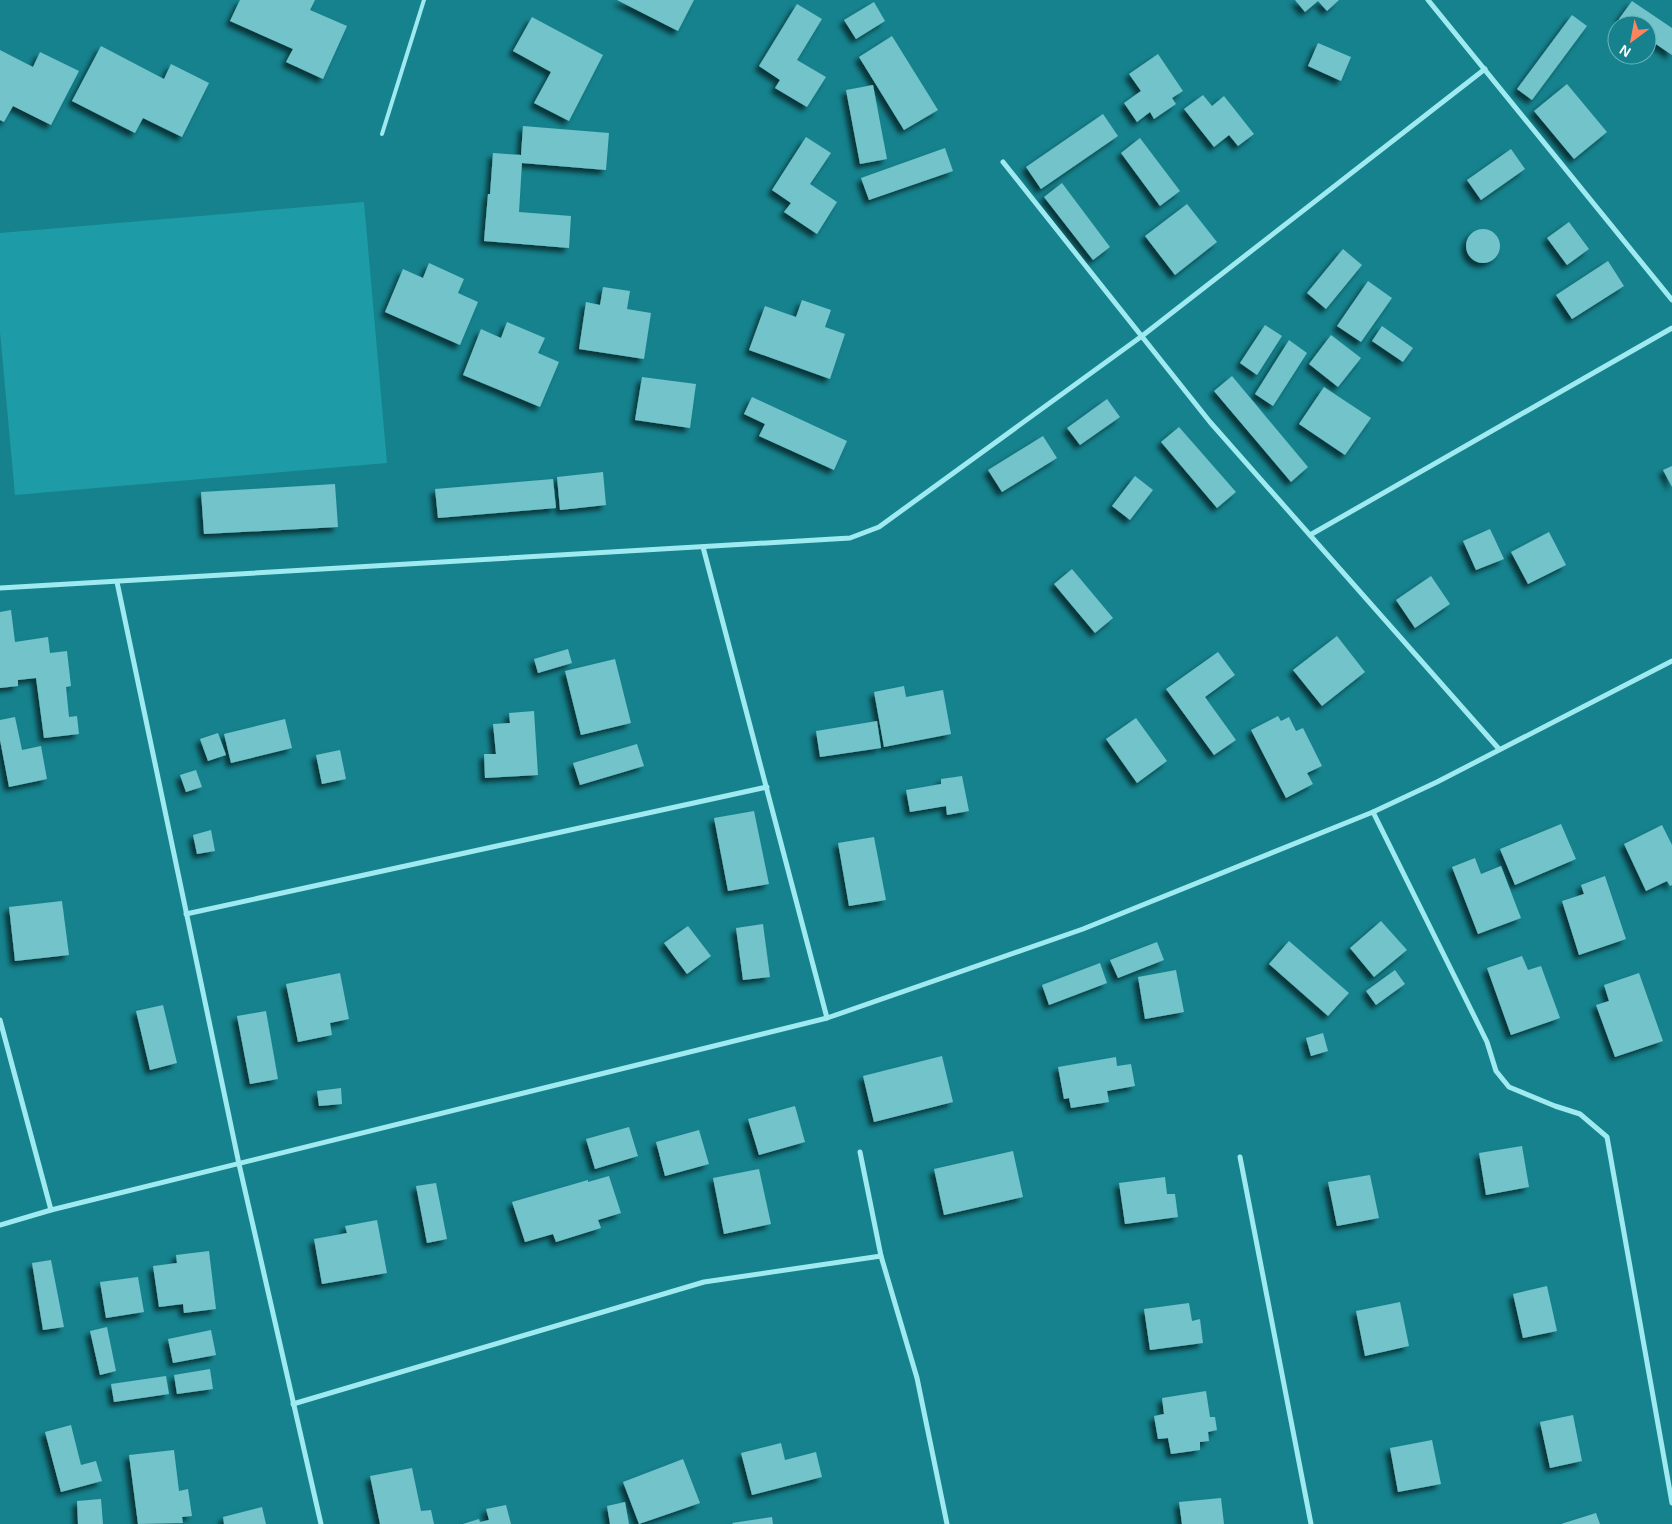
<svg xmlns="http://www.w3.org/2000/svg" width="1672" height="1524" viewBox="0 0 1672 1524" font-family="Arial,sans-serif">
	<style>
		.green { fill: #1d9ca7 }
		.building { fill: #72c3ca; filter: url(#shadow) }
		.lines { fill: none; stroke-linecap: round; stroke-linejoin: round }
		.lane { stroke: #9eeaf0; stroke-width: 4 }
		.street { stroke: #9eeaf0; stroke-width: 5 }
	</style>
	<defs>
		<filter id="shadow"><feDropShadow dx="-4.5" dy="4.5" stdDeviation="2.5" flood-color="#0009"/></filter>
	</defs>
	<rect width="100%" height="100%" fill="#15828d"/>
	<polygon class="green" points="364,202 387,463 15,495 0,332 0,233"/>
	<g class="building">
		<polygon points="240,0 315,0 310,10 347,26 323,79 286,62 293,49 230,21"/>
		<polygon points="617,0 694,0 678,31"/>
		<polygon points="1295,0 1339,0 1327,11 1318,1 1305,12"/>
		<polygon points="1632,1 1672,28 1672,55 1647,38 1647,25 1628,25 1619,19"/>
		<polygon points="874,2 885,21 856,39 844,20"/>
		<polygon points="797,4 822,19 797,60 826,77 807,107 775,88 780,80 759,66"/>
		<polygon points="1572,15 1587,26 1532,100 1517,89"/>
		<polygon points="532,17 603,55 569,121 534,103 551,72 513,51"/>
		<polygon points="892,36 938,110 904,130 859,57"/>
		<polygon points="1318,43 1351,57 1341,81 1308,66"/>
		<polygon points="101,46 164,79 171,64 209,83 182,137 143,118 135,133 72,101"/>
		<polygon points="0,50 33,67 40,52 79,71 51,125 13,106 4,122 0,120"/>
		<polygon points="1158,54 1183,91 1172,98 1176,104 1154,119 1150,112 1137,122 1124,103 1141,91 1129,74"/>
		<polygon points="1567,84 1607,132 1574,159 1534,111"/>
		<polygon points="873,85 887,159 860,164 846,90"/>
		<polygon points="1203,95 1212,106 1224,96 1254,134 1238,146 1229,135 1214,147 1184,109"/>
		<polygon points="1103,114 1118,136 1041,189 1026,167"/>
		<polygon points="523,126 609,133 606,170 522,163 519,212 571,216 569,248 484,241 488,194 490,194 493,153 521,155"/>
		<polygon points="806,137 831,153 810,184 837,202 817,234 784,212 791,203 772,190"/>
		<polygon points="1140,138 1180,191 1160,206 1121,153"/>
		<polygon points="945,148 953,171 869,200 861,178"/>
		<polygon points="1511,149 1525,169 1481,200 1467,180"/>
		<polygon points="1062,183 1110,247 1093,260 1044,197"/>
		<polygon points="1187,204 1217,242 1175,275 1145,236"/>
		<polygon points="1569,222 1589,249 1567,265 1547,238"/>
		<circle cx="1483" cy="246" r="17"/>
		<polygon points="1343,249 1362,265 1326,309 1307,293"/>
		<polygon points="1608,261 1624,286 1572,319 1556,295"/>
		<polygon points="429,263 464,279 458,293 478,302 460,345 385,312 403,269 423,278"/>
		<polygon points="1368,281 1392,298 1361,342 1337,326"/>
		<polygon points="603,287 630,291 627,309 651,313 644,359 579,349 586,302 600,305"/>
		<polygon points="802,300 831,310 825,327 845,334 830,379 749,350 765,306 796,317"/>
		<polygon points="507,322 545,338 538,353 559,362 540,407 463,375 481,329 501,338"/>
		<polygon points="1265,325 1282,336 1257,375 1240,363"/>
		<polygon points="1382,326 1413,348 1403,362 1372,341"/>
		<polygon points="1331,335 1361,358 1338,387 1309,364"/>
		<polygon points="1289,340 1307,353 1273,406 1255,394"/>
		<polygon points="1232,376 1308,467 1291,482 1214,391"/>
		<polygon points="642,377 696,384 690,428 635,420"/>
		<polygon points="1324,387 1371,418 1345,455 1299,424"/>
		<polygon points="752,397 847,441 834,470 759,436 765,424 744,414"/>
		<polygon points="1107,399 1120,417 1080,445 1067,428"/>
		<polygon points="1179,427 1236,492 1217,508 1161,442"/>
		<polygon points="1043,436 1057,458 1002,492 988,470"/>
		<polygon points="1672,466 1672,487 1663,470"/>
		<polygon points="603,472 606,505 560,510 557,477"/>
		<polygon points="1135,476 1153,490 1130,520 1112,506"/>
		<polygon points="553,479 556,508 438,518 435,489"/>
		<polygon points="335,484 338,527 204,534 201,492"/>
		<polygon points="1490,529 1504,559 1476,570 1463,541"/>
		<polygon points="1549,532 1566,565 1528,584 1511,552"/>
		<polygon points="1072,569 1113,618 1095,633 1054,584"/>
		<polygon points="1431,576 1450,604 1415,628 1396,600"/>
		<polygon points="11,610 15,642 48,637 50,653 67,651 71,686 66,687 69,717 77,716 79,734 44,738 36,678 18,680 18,686 0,688 0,612"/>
		<polygon points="1337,636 1365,672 1322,706 1293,670"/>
		<polygon points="568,649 572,663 538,673 534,659"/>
		<polygon points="1218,652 1235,675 1205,697 1236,740 1214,755 1166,689"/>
		<polygon points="615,659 631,723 581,735 565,671"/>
		<polygon points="904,686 906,697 943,690 951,734 884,747 874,692"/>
		<polygon points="534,711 538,775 485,778 484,754 496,754 493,724 510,723 509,713"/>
		<polygon points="1278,716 1281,721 1289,717 1296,731 1303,728 1322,766 1307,773 1313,784 1286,798 1251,730"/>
		<polygon points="15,717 22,750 41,746 47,779 9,787 0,740 0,720"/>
		<polygon points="1136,718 1167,761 1137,783 1106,739"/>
		<polygon points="285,719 292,748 231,763 224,734"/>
		<polygon points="877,721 881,748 820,757 816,731"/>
		<polygon points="218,733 226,755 208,761 200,739"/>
		<polygon points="637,744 644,766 580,785 573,763"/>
		<polygon points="340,750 346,779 322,784 316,755"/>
		<polygon points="196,770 202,787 186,792 180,775"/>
		<polygon points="962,776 969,811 947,815 946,806 910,812 906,790 941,784 941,779"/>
		<polygon points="754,811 769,884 728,891 714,818"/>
		<polygon points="1561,824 1576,859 1515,885 1500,849"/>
		<polygon points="1662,825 1672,845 1672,885 1670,886 1667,881 1646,891 1624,844"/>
		<polygon points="211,830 215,851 197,854 193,835"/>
		<polygon points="874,837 886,900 849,906 838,843"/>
		<polygon points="1475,858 1481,874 1501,866 1521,918 1478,934 1452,867"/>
		<polygon points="1605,876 1626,939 1579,955 1562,901 1584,894 1581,885"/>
		<polygon points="62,901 69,955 15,961 9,907"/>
		<polygon points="1381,921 1407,950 1374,977 1350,948"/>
		<polygon points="763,924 770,977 743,980 736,928"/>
		<polygon points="688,926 711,956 687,974 664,943"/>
		<polygon points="1289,941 1349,993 1328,1016 1269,964"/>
		<polygon points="1157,942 1164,960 1118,978 1110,960"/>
		<polygon points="1522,956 1528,970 1541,966 1560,1018 1511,1035 1487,968"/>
		<polygon points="1100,963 1107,983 1049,1005 1042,985"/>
		<polygon points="1176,970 1184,1012 1145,1019 1138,977"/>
		<polygon points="1395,970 1405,984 1376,1005 1366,991"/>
		<polygon points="340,973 349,1019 330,1023 332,1035 298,1042 286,984"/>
		<polygon points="1639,973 1663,1041 1615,1057 1596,1005 1609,1001 1604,985"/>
		<polygon points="163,1005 177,1063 150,1070 136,1011"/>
		<polygon points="266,1011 278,1079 250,1084 237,1016"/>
		<polygon points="1323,1033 1328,1051 1311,1056 1306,1038"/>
		<polygon points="942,1056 953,1102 874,1122 863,1076"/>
		<polygon points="1116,1057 1117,1066 1131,1064 1135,1086 1107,1091 1109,1102 1071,1108 1069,1098 1064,1099 1058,1067"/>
		<polygon points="341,1088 342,1104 319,1106 317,1091"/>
		<polygon points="795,1106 805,1142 759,1155 748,1119"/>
		<polygon points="629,1127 638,1156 595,1169 586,1139"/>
		<polygon points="699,1130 709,1164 665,1176 656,1142"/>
		<polygon points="1522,1146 1529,1187 1486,1195 1479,1153"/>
		<polygon points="1013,1151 1023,1197 944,1215 934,1169"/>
		<polygon points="759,1169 771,1224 724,1234 713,1178"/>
		<polygon points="1370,1175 1379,1218 1337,1226 1328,1182"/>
		<polygon points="609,1176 621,1213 598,1220 601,1228 556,1242 553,1234 525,1242 512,1202 588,1180 588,1182"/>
		<polygon points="1165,1177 1167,1194 1175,1194 1178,1217 1125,1224 1119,1183"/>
		<polygon points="436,1183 447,1239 427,1243 416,1186"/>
		<polygon points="377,1220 387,1273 322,1284 314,1239 347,1233 345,1226"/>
		<polygon points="209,1251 216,1309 184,1313 183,1304 159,1307 153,1266 177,1263 176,1255"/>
		<polygon points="51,1260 64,1327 43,1330 32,1263"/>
		<polygon points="138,1277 144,1312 106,1318 100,1282"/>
		<polygon points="1547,1286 1557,1331 1523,1338 1513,1294"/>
		<polygon points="1400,1302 1409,1346 1365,1356 1356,1311"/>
		<polygon points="1189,1303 1192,1321 1200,1319 1203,1343 1150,1350 1144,1309"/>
		<polygon points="107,1327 116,1371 100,1375 90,1331"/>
		<polygon points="211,1330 216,1355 173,1363 168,1339"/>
		<polygon points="210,1369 213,1389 177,1394 174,1375"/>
		<polygon points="166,1376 169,1394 114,1402 111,1384"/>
		<polygon points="1206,1391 1210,1417 1215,1417 1217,1430 1208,1432 1209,1441 1200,1442 1200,1450 1171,1454 1168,1438 1158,1439 1154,1416 1164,1414 1162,1398"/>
		<polygon points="1573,1415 1582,1461 1550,1468 1540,1422"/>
		<polygon points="71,1425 81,1465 96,1461 102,1481 61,1492 45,1432"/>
		<polygon points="1432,1440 1441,1484 1398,1492 1390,1448"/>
		<polygon points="781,1443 785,1460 816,1452 822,1477 752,1495 741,1453"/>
		<polygon points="174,1450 179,1491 188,1489 192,1516 182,1517 183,1523 138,1524 129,1455"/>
		<polygon points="683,1459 700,1503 639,1524 623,1482"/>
		<polygon points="412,1468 421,1511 431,1510 434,1524 380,1524 370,1476"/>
		<polygon points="1221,1498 1224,1524 1182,1524 1179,1502"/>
		<polygon points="101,1499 103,1524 78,1524 77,1501"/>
		<polygon points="625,1502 629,1524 610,1524 607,1506"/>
		<polygon points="506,1505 511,1524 463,1524 479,1519 480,1522 489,1520 486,1509"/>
		<polygon points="262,1507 266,1524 224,1524 223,1517"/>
		<polygon points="1596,1513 1600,1524 1561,1524"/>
		<polygon points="772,1517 773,1524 733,1524 732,1523"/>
	</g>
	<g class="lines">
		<polyline class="lane" points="382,134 424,0"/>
		<g class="street">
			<polyline points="1428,0 1672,300"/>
			<polyline points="1003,162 1210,422 1499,749"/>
			<polyline points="1310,535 1672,328"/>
			<polyline points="703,547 827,1018"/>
			<polyline points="117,582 239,1164 321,1524"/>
			<polyline points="0,588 850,538 879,527 1142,336 1485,69"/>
			<polyline points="1373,812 1487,1042 1496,1071 1509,1087 1555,1106 1580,1114 1607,1137 1672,1503"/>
			<polyline points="186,914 767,787"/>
			<polyline points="0,1020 51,1210"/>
			<polyline points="860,1152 881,1256 917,1378 947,1524"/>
			<polyline points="1240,1157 1311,1524"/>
			<polyline points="0,1225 51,1210 827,1018 1083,929 1373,812 1437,782 1672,661"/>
			<polyline points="293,1404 704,1282 881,1256"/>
		</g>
	</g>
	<g transform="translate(1632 40) rotate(212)"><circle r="24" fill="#15828d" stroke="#73b4bb"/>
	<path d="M0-4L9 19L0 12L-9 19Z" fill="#ff845d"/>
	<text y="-8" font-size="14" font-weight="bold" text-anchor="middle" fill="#ffffff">N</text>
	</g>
</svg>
